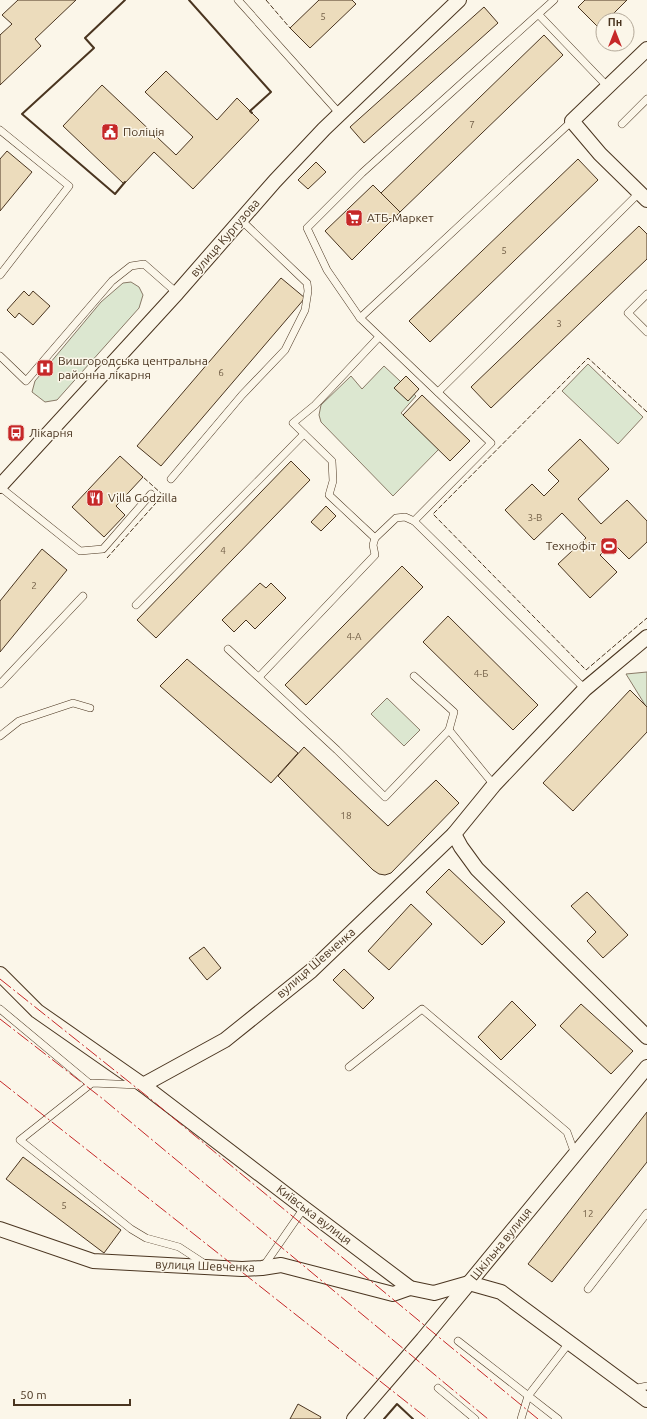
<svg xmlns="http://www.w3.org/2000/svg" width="647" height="1419" viewBox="0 0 647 1419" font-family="Ubuntu,sans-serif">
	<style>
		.green { fill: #dce7d0; stroke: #887966 }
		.building { fill: #ecdcbc; stroke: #4a3520 }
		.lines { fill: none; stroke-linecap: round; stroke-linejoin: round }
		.service-casing { stroke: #4a3520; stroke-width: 8 }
		.minor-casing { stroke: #4a3520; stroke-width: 16 }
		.service { stroke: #fbf6e9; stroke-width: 7 }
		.minor { stroke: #fbf6e9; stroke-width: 14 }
		.fence { stroke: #4a3520; stroke-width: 1; stroke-dasharray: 5 2; stroke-linecap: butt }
		.wall { stroke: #4a3520; stroke-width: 2 }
		.power { stroke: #c62828; stroke-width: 1; stroke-dasharray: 14 3 2 3; stroke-linecap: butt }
		.labels { text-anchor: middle; stroke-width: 3; stroke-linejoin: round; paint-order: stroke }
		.number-label { font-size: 10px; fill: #725f47 }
		.poi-label { font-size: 12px; fill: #4a3520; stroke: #fbf6e9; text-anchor: start }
		.street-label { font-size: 12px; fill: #4a3520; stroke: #fbf6e9 }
	</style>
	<rect width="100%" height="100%" fill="#fbf6e9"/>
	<g class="green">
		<polygon points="131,282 139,287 143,295 139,308 57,400 45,402 32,392 35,381 101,302 123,283"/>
		<polygon points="588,364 643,417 618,444 562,391"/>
		<polygon points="384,366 416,396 401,413 439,449 393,496 321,422 319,415 321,405 351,376 362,389"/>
		<polygon points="647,672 647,708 626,674"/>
		<polygon points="387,698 420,730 404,746 371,714"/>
	</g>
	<g class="building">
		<polygon points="18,0 76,0 35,39 41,46 0,85 0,35 12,24 2,15"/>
		<polygon points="319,0 352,0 356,4 310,48 290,28"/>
		<polygon points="585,0 627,0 607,20 603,20 603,24 599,28 578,7"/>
		<polygon points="484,7 498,23 364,143 350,127"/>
		<polygon points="544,35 563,55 400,212 381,193"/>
		<polygon points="166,71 217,120 237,98 259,120 193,189 154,152 124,184 63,126 102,85 176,155 193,137 145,92"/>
		<polygon points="7,151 32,172 0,211 0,159"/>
		<polygon points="578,159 598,180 430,342 409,321"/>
		<polygon points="316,162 326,172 308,189 298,180"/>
		<polygon points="373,185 400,212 352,260 325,231"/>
		<polygon points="639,226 647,234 647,259 491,408 471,387"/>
		<polygon points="281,278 305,298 161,466 137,446"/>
		<polygon points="24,291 29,296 33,291 50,306 33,325 19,313 15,318 7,310"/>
		<polygon points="406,376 419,389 408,401 394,388"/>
		<polygon points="422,395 470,441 450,461 403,415"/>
		<polygon points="580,439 609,469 578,499 601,524 627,500 647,521 647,542 629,559 613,543 600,555 617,572 590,598 558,564 586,538 562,513 534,540 505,510 532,484 544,496 559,481 548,470"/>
		<polygon points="120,456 143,477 116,506 125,515 104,537 72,507"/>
		<polygon points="291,461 310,480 156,638 137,620"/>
		<polygon points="326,506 336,516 321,531 311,522"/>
		<polygon points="42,549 67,570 0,652 0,601"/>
		<polygon points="402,566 423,587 306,705 285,685"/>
		<polygon points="260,583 266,588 271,583 286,598 255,629 246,620 234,632 222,620"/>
		<polygon points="448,616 538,705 513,730 423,642"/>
		<polygon points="187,659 298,753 271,783 160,686"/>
		<polygon points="630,690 647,707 647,732 573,811 543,783"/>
		<polygon points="304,747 388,826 436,780 459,803 391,873 385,875 379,874 373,870 278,776"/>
		<polygon points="449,869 505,922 482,945 426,892"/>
		<polygon points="587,892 628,935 603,958 587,941 596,932 571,906"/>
		<polygon points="411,904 432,924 389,970 368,951"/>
		<polygon points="204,947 221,968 207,980 189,958"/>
		<polygon points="344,969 374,998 363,1009 333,980"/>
		<polygon points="512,1001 536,1025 501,1060 478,1037"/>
		<polygon points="581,1004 633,1051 611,1074 560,1026"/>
		<polygon points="647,1112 647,1162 552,1282 528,1264"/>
		<polygon points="23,1157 121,1230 104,1253 6,1179"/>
		<polygon points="298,1404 321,1417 320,1419 290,1419"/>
	</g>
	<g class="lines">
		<defs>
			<g id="service">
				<polyline points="238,0 340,114"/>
				<polyline points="554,0 362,173 307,228 327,270 360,318 491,443 414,521 585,689"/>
				<polyline points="539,15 608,87"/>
				<polyline points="622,124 647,99"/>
				<polyline points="0,130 69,186 0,275"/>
				<polyline points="647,294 628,313 647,332"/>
				<polyline points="360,318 572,121"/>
				<polyline points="0,356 26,381 112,281 131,266 144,264 177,293"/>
				<polyline points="438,392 639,193"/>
				<polyline points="171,479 242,395 285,350 305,310 308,291 307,283 241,220"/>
				<polyline points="0,487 80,551 103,549 151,494"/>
				<polyline points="375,538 329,495 333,481 332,461 293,423 315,405 379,337"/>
				<polyline points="136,605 304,434"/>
				<polyline points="228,649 337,750 385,797 449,730 494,785"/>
				<polyline points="414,676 454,712 449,730"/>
				<polyline points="259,677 375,555 373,545 375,538 396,518 405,517 414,521"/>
				<polyline points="0,684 83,596"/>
				<polyline points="0,736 19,721 73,703 90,708"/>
				<polyline points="0,1009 90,1084"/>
				<polyline points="349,1067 422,1009 567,1132 575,1154"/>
				<polyline points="139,1085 92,1083 20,1140 131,1229 146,1238 179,1247 205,1264"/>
				<polyline points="263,1267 304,1208"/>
				<polyline points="588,1289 647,1213"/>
				<polyline points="458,1341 558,1419"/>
				<polyline points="438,1388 475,1419"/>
				<polyline points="633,1389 647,1386"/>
				<polyline points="521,1419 528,1396 569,1343"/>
			</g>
			<g id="minor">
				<polyline points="647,49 572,121 600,154 647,200"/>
				<polyline points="0,486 177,293 275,181 324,129 459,0"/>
				<polyline points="647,637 585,689 494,785 454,834 461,847 477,869 647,1037"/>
				<polyline points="0,974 37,1011 143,1085 304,1208 410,1288 434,1293 469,1283 501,1292 647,1400"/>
				<polyline points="143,1085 225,1040 311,971 454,834"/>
				<polyline points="0,1229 93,1261 242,1269 262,1268 281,1265 393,1294 410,1288"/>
				<polyline points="354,1419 423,1339 647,1067"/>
			</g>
		</defs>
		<use href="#service" class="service-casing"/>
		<use href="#minor" class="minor-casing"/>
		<use href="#service" class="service"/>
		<use href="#minor" class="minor"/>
		<g class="fence">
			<polyline points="266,0 290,28"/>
			<polyline points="647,412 588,358 433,514 586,670 647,618"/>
			<polyline points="107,558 163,495 143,477"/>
		</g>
		<g class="wall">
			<polyline points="125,0 85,38 94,48 22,114 115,194 125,182"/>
			<polyline points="189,0 271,92 250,111 252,113"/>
			<polyline points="384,1419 397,1404 413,1419"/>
		</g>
		<g class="power">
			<polyline points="0,979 148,1097 538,1419"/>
			<polyline points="0,1019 103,1099 488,1419"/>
			<polyline points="0,1081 428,1419"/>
		</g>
	</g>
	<defs>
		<symbol id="civic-square" viewBox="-11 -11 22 22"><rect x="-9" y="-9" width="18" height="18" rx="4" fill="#c62828" stroke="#fbf6e9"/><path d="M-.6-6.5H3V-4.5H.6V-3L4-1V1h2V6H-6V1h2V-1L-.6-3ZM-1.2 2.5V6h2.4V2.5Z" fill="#fff"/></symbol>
		<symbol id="supermarket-square" viewBox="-11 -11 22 22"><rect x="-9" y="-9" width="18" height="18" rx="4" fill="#c62828" stroke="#fbf6e9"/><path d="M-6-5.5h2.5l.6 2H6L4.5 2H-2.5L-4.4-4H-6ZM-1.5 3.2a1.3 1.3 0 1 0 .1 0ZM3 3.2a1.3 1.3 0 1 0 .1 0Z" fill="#fff"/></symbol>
		<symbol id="hospital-square" viewBox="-11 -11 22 22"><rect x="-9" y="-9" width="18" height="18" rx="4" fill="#c62828" stroke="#fbf6e9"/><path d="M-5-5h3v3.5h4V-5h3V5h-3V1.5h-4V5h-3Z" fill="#fff"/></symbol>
		<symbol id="bus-square" viewBox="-11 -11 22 22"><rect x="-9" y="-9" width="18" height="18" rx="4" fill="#c62828" stroke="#fbf6e9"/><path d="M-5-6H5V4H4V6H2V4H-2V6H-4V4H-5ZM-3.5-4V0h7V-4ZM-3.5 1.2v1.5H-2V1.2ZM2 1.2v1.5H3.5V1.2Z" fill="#fff"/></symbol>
		<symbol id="restaurant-square" viewBox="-11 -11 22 22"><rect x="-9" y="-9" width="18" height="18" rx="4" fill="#c62828" stroke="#fbf6e9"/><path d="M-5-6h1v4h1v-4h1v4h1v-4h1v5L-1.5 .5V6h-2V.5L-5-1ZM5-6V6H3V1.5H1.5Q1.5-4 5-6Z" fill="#fff"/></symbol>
		<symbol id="stadium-square" viewBox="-11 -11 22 22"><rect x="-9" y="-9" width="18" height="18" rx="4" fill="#c62828" stroke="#fbf6e9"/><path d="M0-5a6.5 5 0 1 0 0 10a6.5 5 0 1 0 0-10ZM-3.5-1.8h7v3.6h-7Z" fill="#fff"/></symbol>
	</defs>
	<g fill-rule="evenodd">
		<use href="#civic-square" x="100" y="122" width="20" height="20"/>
		<use href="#supermarket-square" x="344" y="208" width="20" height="20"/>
		<use href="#hospital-square" x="35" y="358" width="20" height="20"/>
		<use href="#bus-square" x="6" y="423" width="20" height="20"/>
		<use href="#restaurant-square" x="85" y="488" width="20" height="20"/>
		<use href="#stadium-square" x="599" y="536" width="20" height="20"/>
	</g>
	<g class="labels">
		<g class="number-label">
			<text x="323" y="20">5</text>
			<text x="472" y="128">7</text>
			<text x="504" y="254">5</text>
			<text x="559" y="327">3</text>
			<text x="221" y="376">6</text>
			<text x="535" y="521">3-В</text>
			<text x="223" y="554">4</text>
			<text x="34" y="589">2</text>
			<text x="354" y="640">4-А</text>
			<text x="481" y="677">4-Б</text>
			<text x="346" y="819">18</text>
			<text x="64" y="1209">5</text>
			<text x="588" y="1217">12</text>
		</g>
		<g class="poi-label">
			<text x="123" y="136">Поліція</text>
			<text x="367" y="222">АТБ-Маркет</text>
			<text x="58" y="365">Вишгородська центральна<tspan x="58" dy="14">районна лікарня</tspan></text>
			<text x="29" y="437">Лікарня</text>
			<text x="108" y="502">Villa Godzilla</text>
			<text x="596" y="550" text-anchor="end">Технофіт</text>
		</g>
		<g class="street-label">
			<text transform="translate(225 238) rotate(-49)" y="4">вулиця Кургузова</text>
			<text transform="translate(316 963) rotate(-41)" y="4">вулиця Шевченка</text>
			<text transform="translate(314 1215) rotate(37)" y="4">Київська вулиця</text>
			<text transform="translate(501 1244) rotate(-51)" y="4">Шкільна вулиця</text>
			<text transform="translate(205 1266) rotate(2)" y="4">вулиця Шевченка</text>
		</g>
	</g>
	<g transform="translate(615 32)"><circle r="19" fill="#fbf6e9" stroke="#b4a999"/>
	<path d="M0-3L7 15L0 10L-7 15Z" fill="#c62828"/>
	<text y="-6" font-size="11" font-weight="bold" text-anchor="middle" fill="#4a3520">Пн</text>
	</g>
	<path d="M14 1399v6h116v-6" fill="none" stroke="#4a3520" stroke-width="2"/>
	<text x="20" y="1399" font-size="12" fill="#4a3520" stroke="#fbf6e9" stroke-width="3" paint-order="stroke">50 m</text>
</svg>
